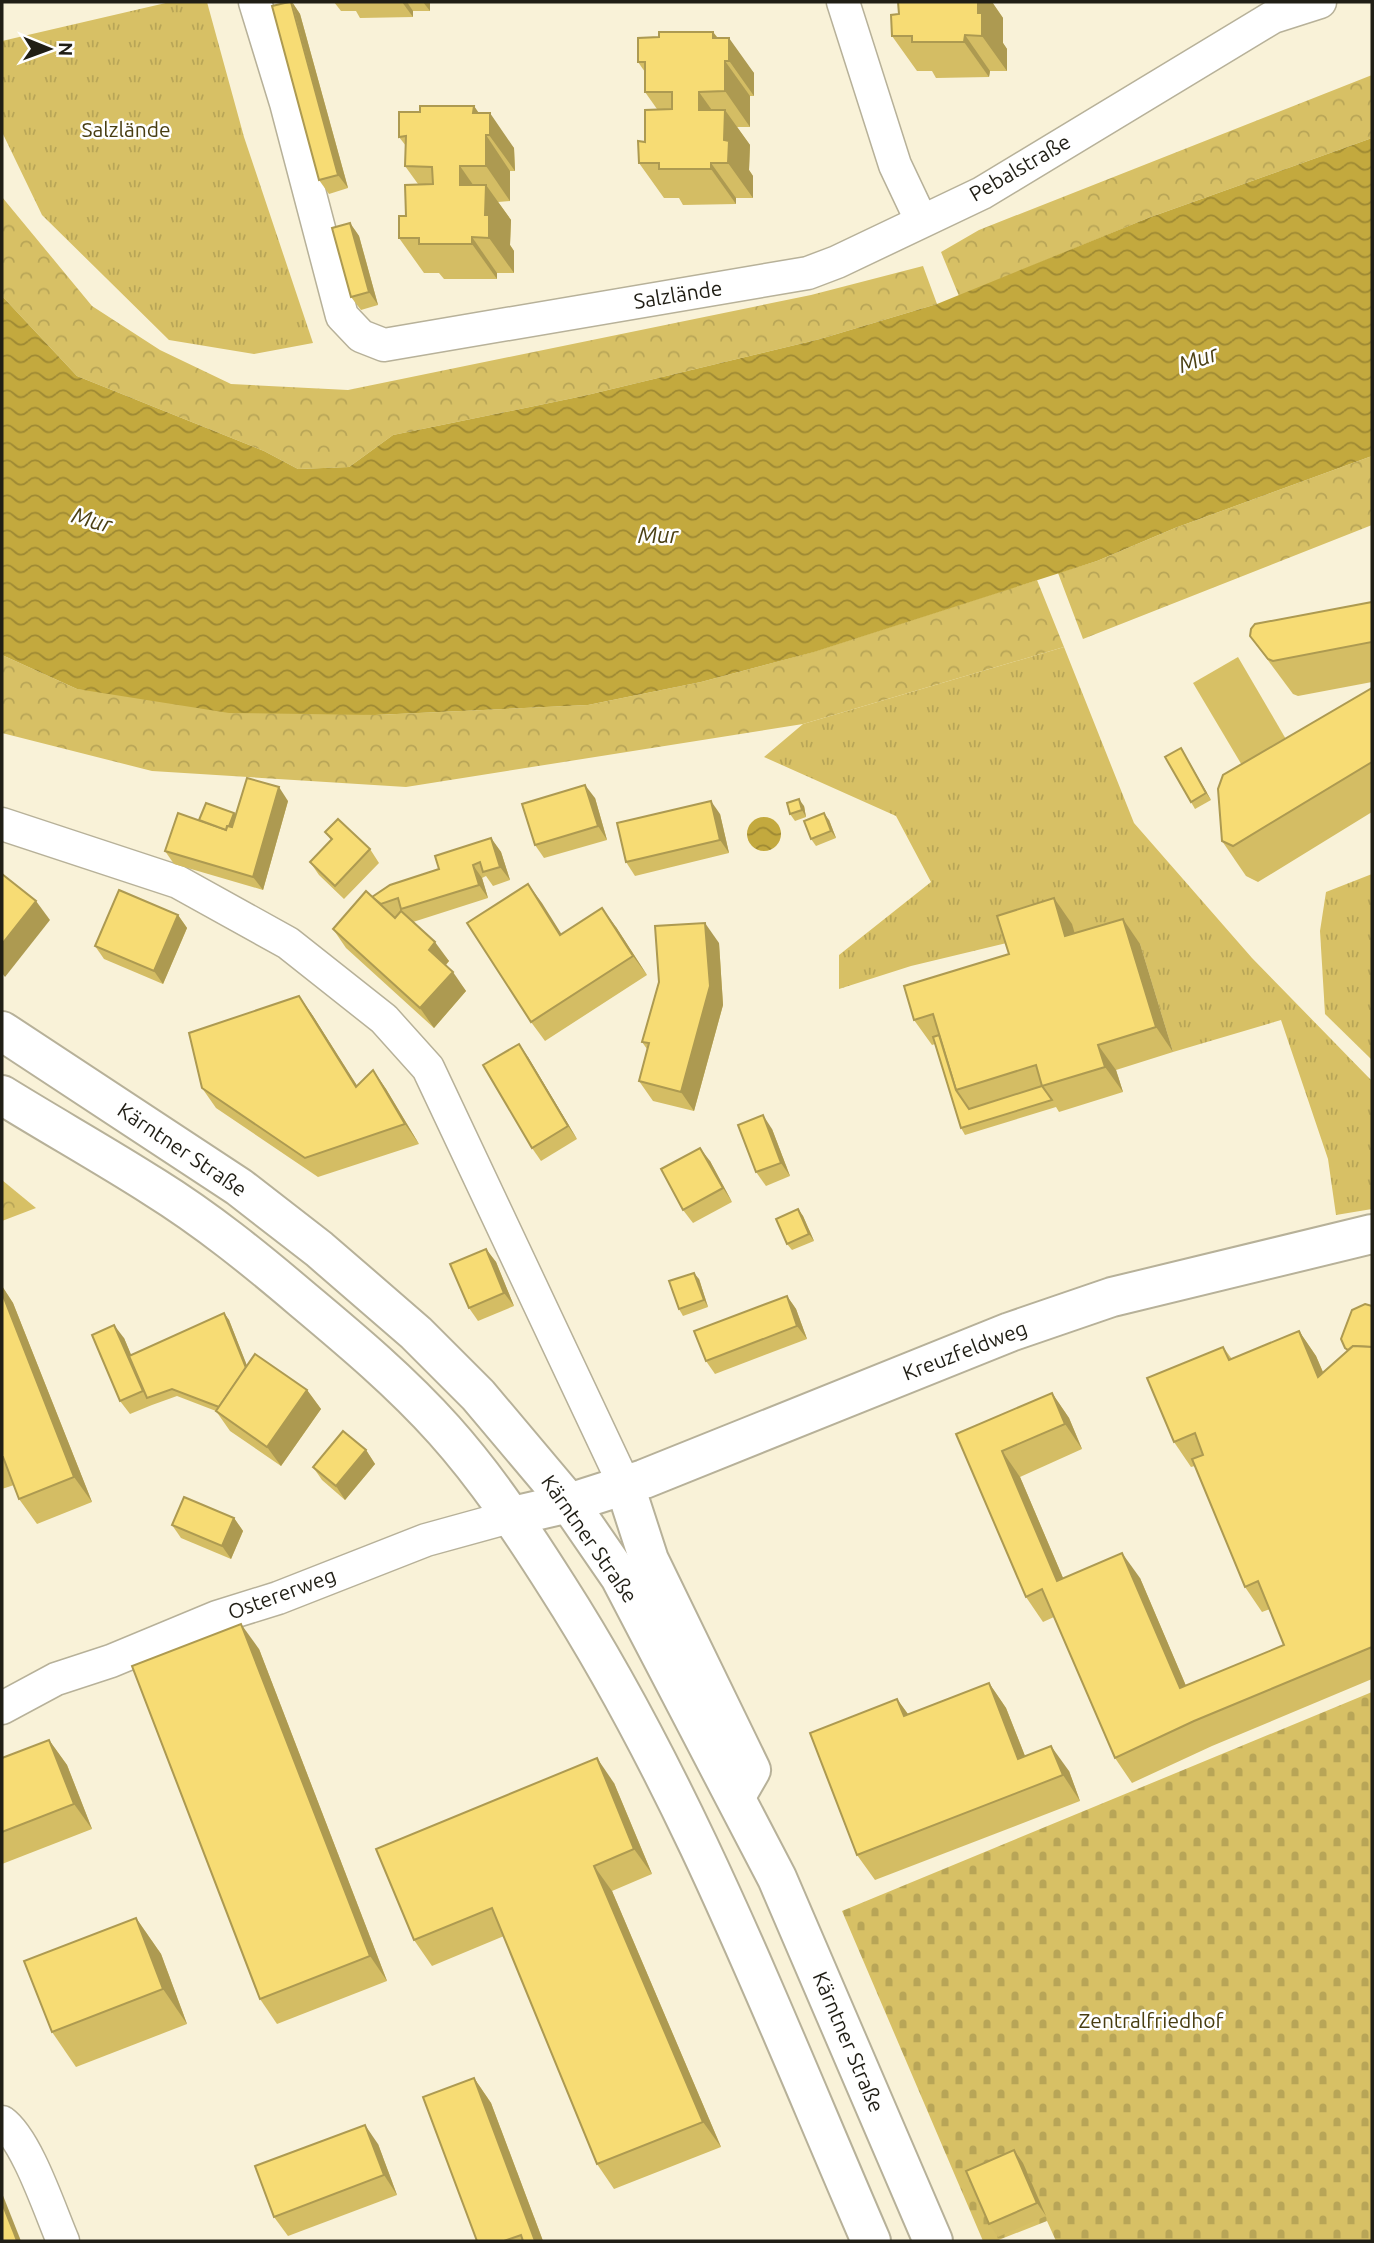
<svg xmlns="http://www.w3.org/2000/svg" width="1374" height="2243" viewBox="0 0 1374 2243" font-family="Ubuntu,sans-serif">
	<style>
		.grass { fill: url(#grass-tufts) }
		.forest { fill: url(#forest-crowns) }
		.cemetery { fill: url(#cemetery-stones) }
		.pitch { fill: #d7c065 }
		.water { fill: url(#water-waves) }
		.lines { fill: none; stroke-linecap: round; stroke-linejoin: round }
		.street-casing { stroke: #b7b199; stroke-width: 35 }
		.secondary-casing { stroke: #b7b199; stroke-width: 42 }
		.primary-casing { stroke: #b7b199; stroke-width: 42 }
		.street { stroke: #fff; stroke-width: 32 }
		.secondary { stroke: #fff; stroke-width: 38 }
		.primary { stroke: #fff; stroke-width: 38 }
		.wall { fill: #d4bd64 }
		.shaded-wall { fill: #ad9a51 }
		.building { fill: #f7dc74; stroke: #ad9a51; stroke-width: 2 }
		.labels { text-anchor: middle; stroke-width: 5; stroke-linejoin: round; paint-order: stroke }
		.park-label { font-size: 21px; fill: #483d11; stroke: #fff }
		.street-label { font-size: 21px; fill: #201e15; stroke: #fff }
		.water-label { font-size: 23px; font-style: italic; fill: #4c4115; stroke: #fff }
	</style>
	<defs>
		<pattern id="grass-tufts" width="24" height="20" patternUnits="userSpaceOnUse" patternTransform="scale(1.75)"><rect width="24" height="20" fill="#d7c065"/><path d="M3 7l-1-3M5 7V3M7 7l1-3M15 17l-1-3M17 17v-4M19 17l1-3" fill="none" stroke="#b8a557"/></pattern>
		<pattern id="forest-crowns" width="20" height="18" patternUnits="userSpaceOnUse" patternTransform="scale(1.75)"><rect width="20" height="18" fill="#d7c065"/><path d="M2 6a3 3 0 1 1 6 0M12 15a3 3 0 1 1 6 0" fill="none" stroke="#b8a557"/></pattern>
		<pattern id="cemetery-stones" width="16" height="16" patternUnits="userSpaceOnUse" patternTransform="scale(1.75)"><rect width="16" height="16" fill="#d7c065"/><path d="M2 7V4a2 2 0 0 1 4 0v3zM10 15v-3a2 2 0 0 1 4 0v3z" fill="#b8a557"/></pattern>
		<pattern id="water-waves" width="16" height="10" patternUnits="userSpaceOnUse" patternTransform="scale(1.75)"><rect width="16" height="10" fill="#c3a93e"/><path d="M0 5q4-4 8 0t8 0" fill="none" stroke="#9e8933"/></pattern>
	</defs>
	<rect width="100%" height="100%" fill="#f9f2d8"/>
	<g class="grass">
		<polygon points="170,2 207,2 244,137 313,343 254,354 169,340 42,215 2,132 2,41"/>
		<polygon points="1064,647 1134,823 1252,958 1372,1081 1372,1209 1336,1215 1328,1159 1281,1020 1173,1052 1140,944 1083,962 1071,924 1015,941 911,966 839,989 839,955 931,882 896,816 764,757 803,724"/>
		<polygon points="1372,874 1372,1060 1325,1014 1320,931 1326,892"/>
	</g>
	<g class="forest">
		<polygon points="1372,75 1372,138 1148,218 959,296 941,252 979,230"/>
		<polygon points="2,197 92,306 160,350 231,384 348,390 811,295 923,266 937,304 820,339 583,396 393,435 349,467 298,469 264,451 77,376 2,296"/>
		<polygon points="1372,456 1372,525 1083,639 1058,573 1097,561 1175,528"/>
		<polygon points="1037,580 1064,647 803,724 406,787 152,771 2,733 2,655 77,689 375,715 588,705 701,682 813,652"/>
		<polygon points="2,1180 36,1208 2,1221"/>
	</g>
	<polygon class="cemetery" points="1372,1692 1372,2241 1056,2241 1047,2221 996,2241 983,2241 842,1911"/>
	<polygon class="pitch" points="1238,657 1287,741 1243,767 1193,683"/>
	<g class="water">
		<polygon points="1372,138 1372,456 1175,528 1097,561 814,652 701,682 588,705 375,715 229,713 77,689 2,655 2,296 77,376 264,451 298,469 349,467 393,435 583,396 820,339 937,304 1148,218"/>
		<circle cx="764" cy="834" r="17"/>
	</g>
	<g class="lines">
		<defs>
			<g id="street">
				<polyline points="255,2 286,103 342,316 361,336 384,345 808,273 837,262 982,193 1273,17 1320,2"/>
				<polyline points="843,2 895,165 921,220"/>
				<polyline points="2,824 178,882 288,943 384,1019 428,1068 625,1486"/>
				<polyline points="2,1708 56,1679 111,1661 217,1617 278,1598 426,1540 513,1516"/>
				<path d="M 2,2122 C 27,2140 50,2211 63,2241"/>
			</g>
			<g id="secondary">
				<polyline points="625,1486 649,1560 751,1770 736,1796"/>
				<polyline points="513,1516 569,1503 644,1479 1010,1332 1112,1297 1372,1234"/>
			</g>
			<g id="primary">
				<polyline points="2,1031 239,1187 319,1249 416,1333 478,1395 569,1503 620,1577 777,1878 933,2241"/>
				<path d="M 2,1095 C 52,1126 104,1155 154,1187 C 207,1220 255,1259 302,1299 C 351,1340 401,1382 444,1430 C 487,1478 522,1531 557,1586 C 688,1790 775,2020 871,2241"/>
			</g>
		</defs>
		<use href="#street" class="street-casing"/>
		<use href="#secondary" class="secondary-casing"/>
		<use href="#primary" class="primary-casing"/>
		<use href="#street" class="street"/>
		<use href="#secondary" class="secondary"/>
		<use href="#primary" class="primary"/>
	</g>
	<g class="wall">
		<polygon points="292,2 300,14 348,188 329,194 319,180"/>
		<polygon points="334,2 430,2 430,11 413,11 413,17 360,18 356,11 341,11"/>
		<polygon points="898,2 992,2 1003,18 1003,43 1007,49 1007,71 990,71 989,77 936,78 932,71 917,71 892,36 899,14"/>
		<polygon points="713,32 718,38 754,73 754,96 750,96 750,127 737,127 750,145 749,170 753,176 753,198 736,198 736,204 683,205 679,198 664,198 639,163 645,142 657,109 645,92 645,72 638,62 659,37"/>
		<polygon points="474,106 478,113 514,148 515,171 510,171 510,201 498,202 511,220 510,245 514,251 514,273 497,273 497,279 444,279 439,273 424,273 399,238 418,184 405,166 406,146 399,137 420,112"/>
		<polygon points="350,223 359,236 378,305 361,310 351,297"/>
		<polygon points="1372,602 1372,682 1298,696 1293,694 1250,636"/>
		<polygon points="1372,688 1372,812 1258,882 1246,876 1222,841"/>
		<polygon points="1185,755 1211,800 1195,809 1191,802"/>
		<polygon points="595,798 607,840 544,858 535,845"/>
		<polygon points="288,801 263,890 174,864 165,851 199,820 234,813 236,815"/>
		<polygon points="804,806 806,817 795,821 790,814"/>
		<polygon points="720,814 729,853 635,876 626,862"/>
		<polygon points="829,820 836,838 816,846 811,839"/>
		<polygon points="325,832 370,849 379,863 344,899 319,875 310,862 331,840"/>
		<polygon points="491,838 501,852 510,880 493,886 486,876 482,878 488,898 413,922 449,961 446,965 466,991 434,1028 346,948 333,929 372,897 439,869"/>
		<polygon points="528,884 561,934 616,927 647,975 545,1041 531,1022"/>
		<polygon points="1054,898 1072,924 1075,933 1123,919 1140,944 1173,1052 1116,1070 1123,1092 1059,1112 1056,1107 965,1135 961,1128 935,1044 932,1045 914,1020 1009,954"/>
		<polygon points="178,915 187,928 163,984 104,959 95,946"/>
		<polygon points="719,943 723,1005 694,1111 653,1101 639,1081 647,1049 642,1042"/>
		<polygon points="299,996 313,1016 357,1086 373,1070 386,1089 419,1144 318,1177 216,1108 202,1088"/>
		<polygon points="528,1057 577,1139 541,1161 532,1148"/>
		<polygon points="772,1129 790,1176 766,1186 756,1172"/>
		<polygon points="710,1161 732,1202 693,1223 683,1210"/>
		<polygon points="798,1209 803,1216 814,1241 792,1250 787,1244"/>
		<polygon points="486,1249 496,1262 514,1306 478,1321 469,1308"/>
		<polygon points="699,1279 708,1307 683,1316 679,1309"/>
		<polygon points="2,1286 13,1303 92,1502 37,1524 19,1499 14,1485 2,1489"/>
		<polygon points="787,1296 796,1309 807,1339 715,1374 706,1361"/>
		<polygon points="1372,1306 1372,1679 1212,1746 1132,1783 1115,1758 1054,1617 1043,1622 1026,1597 956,1434 1052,1393 1069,1418 1082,1449 1020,1477 1063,1578 1140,1578 1186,1686 1284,1645 1270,1609 1262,1612 1245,1587 1195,1466 1191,1467 1174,1442 1223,1347 1232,1359 1299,1331 1316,1356 1323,1372 1347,1351 1345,1348"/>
		<polygon points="224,1313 229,1320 247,1366 307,1390 321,1409 281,1466 230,1431 216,1411 177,1396 152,1405 130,1414 120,1401 124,1338 131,1355"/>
		<polygon points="366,1450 375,1464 345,1500 322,1480 313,1467"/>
		<polygon points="234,1518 243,1531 231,1559 181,1538 172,1525"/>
		<polygon points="259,1649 387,1981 277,2024 260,1999"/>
		<polygon points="989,1683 1006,1708 1025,1756 1069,1771 1080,1801 875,1880 857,1855 897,1699 908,1714"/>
		<polygon points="49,1740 67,1765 92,1829 2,1864 2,1758"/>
		<polygon points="614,1783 652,1874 612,1891 721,2147 614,2189 597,2164 504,1936 432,1966 414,1940"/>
		<polygon points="136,1918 161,1954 187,2024 76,2067 52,2032"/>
		<polygon points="474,2078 491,2103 543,2241 477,2241"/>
		<polygon points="378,2144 397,2195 288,2236 274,2217"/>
		<polygon points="1014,2150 1023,2163 1046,2216 998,2237 989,2224"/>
	</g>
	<g class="shaded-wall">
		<polygon points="292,2 300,14 348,188 338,175"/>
		<polygon points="402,2 407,2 413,11 413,17"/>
		<polygon points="423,2 430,2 430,11"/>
		<polygon points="978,2 992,2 1003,18 1003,43 1007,49 1007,71 982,36 978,13"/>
		<polygon points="713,32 729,54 729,38 754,73 754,96 713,38"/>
		<polygon points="965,35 990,71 989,77 964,42"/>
		<polygon points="725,61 750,96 750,127 725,91"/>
		<polygon points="699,92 724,127 699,110"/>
		<polygon points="474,106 490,129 490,113 514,148 515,171 473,113"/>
		<polygon points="725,110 750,145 749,170 753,176 753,198 728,163 724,140"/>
		<polygon points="486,135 510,171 510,201 486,166"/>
		<polygon points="711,163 736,198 736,204 711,169"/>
		<polygon points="460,166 485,202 460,185"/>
		<polygon points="486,185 511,220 510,245 514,251 514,273 489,238 485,215"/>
		<polygon points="350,223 359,236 378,305 369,292"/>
		<polygon points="472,237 497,273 497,279 472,244"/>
		<polygon points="1181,748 1185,755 1211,800 1206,793"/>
		<polygon points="585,785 595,798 607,840 598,826"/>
		<polygon points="279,787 288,801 263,890 253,877"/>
		<polygon points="799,799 804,806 806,817 802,810"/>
		<polygon points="711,801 720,814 729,853 720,840"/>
		<polygon points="234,813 239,819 226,835"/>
		<polygon points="824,813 829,820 836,838 831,831"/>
		<polygon points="491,838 501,852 510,880 500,867"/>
		<polygon points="473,865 482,878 488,898 479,885"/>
		<polygon points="528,884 542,903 574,954 560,935"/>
		<polygon points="1054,898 1072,924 1083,962 1065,936"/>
		<polygon points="36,901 50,920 5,977 2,973 2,944"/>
		<polygon points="602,908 616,927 647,975 633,956"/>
		<polygon points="178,915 187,928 163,984 154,971"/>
		<polygon points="1123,919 1140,944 1173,1052 1156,1027"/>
		<polygon points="705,923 719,943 723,1005 694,1111 681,1092"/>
		<polygon points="435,942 449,961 442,969 429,950"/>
		<polygon points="453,972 466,991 434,1028 420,1008"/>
		<polygon points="299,996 313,1016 370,1106 356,1087"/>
		<polygon points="519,1044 528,1057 577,1139 568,1126"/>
		<polygon points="1098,1045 1116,1070 1123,1092 1105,1067"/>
		<polygon points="373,1070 386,1089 419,1144 405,1124"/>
		<polygon points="763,1115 772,1129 790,1176 781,1163"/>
		<polygon points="700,1148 710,1161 732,1202 723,1188"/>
		<polygon points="798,1209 803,1216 814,1241 809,1234"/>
		<polygon points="486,1249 496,1262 514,1306 504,1293"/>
		<polygon points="694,1273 699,1279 708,1307 704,1300"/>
		<polygon points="2,1286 13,1303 92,1502 74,1477 2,1293"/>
		<polygon points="787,1296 796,1309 807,1339 797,1326"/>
		<polygon points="224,1313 229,1320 257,1391 237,1419"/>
		<polygon points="114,1325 124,1338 149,1397 147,1398 143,1391"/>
		<polygon points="1299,1331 1316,1356 1336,1403 1318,1377"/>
		<polygon points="307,1390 321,1409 281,1466 267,1447"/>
		<polygon points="1052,1393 1069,1418 1082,1449 1065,1424"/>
		<polygon points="366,1450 375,1464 345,1500 336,1486"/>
		<polygon points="1002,1451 1020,1477 1075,1606 1057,1581"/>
		<polygon points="234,1518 243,1531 231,1559 222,1546"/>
		<polygon points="1122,1553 1140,1578 1198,1714 1180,1688"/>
		<polygon points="241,1624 259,1649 387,1981 370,1956"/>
		<polygon points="989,1683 1006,1708 1036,1784 1018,1759"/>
		<polygon points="897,1699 915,1724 904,1716"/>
		<polygon points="49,1740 67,1765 92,1829 74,1804"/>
		<polygon points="1051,1746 1069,1771 1080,1801 1063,1775"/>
		<polygon points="597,1758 614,1783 652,1874 634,1849"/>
		<polygon points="594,1866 612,1891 721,2147 703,2122"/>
		<polygon points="136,1918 161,1954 187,2024 163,1989"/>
		<polygon points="474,2078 491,2103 543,2241 535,2241"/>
		<polygon points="365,2125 378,2144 397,2195 384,2175"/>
		<polygon points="1014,2150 1023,2163 1046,2216 1037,2203"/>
		<polygon points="2,2193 21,2241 17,2241 2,2203"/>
	</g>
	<g class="building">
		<polygon points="289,2 291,2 338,175 319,180 272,6"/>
		<polygon points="898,2 978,2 978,13 982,13 982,36 965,35 964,42 912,42 912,36 892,36 891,15 899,14"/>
		<polygon points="659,32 713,32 713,38 729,38 729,61 725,61 725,91 699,92 699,110 725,110 724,140 729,141 728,163 711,163 711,169 659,169 659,163 639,163 638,141 645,142 645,110 672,109 672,92 645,92 645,62 638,62 638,38 659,37"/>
		<polygon points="420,106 474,106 473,113 490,113 490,135 486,135 486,166 460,166 460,185 486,185 485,215 489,215 489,238 472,237 472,244 419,244 419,238 399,238 399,216 406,216 405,185 433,184 432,167 405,166 406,136 399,137 399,112 420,112"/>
		<polygon points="350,223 369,292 351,297 332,228"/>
		<polygon points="1372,602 1372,642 1273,661 1268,659 1250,636 1251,629 1255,624"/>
		<polygon points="1372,688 1372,762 1233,846 1222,841 1218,789 1223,775"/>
		<polygon points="1181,748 1206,793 1191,802 1165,757"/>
		<polygon points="247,778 279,787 253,877 165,851 178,813 226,830 227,826 232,827"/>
		<polygon points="585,785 598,826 535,845 522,804"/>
		<polygon points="799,799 802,810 790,814 787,803"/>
		<polygon points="711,801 720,840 626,862 617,823"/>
		<polygon points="206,803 234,813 229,826 227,826 226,830 199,820"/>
		<polygon points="824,813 831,831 811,839 804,821"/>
		<polygon points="338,819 370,849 335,886 310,862 332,839 325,832"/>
		<polygon points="491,838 500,867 483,872 480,862 473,865 479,885 401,909 398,898 381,904 372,897 390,885 439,869 435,856"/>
		<polygon points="2,874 36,901 2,944"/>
		<polygon points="528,884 560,935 602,908 633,956 531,1022 467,923"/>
		<polygon points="119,890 178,915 154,971 95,946"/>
		<polygon points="366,891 395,918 401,911 435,942 429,950 453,972 420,1008 333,929"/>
		<polygon points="1054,898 1065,936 1123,919 1156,1027 1098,1045 1105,1067 1042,1086 1036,1065 956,1090 933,1014 914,1020 904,986 1009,954 997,916"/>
		<polygon points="705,923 710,986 681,1092 639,1081 649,1043 642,1042 659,982 655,926"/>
		<polygon points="299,996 356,1087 373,1070 405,1124 305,1158 202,1088 189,1033"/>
		<polygon points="939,1035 956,1090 969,1109 1042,1086 1052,1100 961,1128 933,1037"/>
		<polygon points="519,1044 568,1126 532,1148 483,1065"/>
		<polygon points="763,1115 781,1163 756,1172 738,1125"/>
		<polygon points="700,1148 723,1188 683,1210 661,1169"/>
		<polygon points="798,1209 809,1234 787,1244 776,1219"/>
		<polygon points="486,1249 504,1293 469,1308 450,1264"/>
		<polygon points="694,1273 704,1300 679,1309 669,1281"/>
		<polygon points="2,1293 74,1477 19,1499 3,1457 2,1457"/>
		<polygon points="787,1296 797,1326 706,1361 694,1331"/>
		<polygon points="1365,1304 1372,1306 1372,1347 1353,1346 1348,1350 1345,1348 1341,1339 1352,1310"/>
		<polygon points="224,1313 246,1368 219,1407 172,1389 147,1398 129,1356"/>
		<polygon points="114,1325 143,1391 120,1401 92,1335"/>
		<polygon points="1299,1331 1318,1377 1353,1346 1372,1347 1372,1647 1194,1721 1115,1758 1042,1589 1026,1597 956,1434 1052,1393 1065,1424 1002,1451 1057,1581 1122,1553 1180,1688 1284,1645 1258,1581 1245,1587 1192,1459 1203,1455 1195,1433 1174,1442 1147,1378 1223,1347 1229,1360"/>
		<polygon points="255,1354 307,1390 267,1447 216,1411"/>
		<polygon points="343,1431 366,1450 336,1486 313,1467"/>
		<polygon points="184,1497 234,1518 222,1546 172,1525"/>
		<polygon points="241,1624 370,1956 260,1999 132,1666"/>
		<polygon points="989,1683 1018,1759 1051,1746 1063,1775 857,1855 810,1733 897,1699 904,1716"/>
		<polygon points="49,1740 74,1804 2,1832 2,1758"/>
		<polygon points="597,1758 634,1849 594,1866 703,2122 597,2164 492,1908 414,1940 376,1849"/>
		<polygon points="136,1918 163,1989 52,2032 24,1961"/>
		<polygon points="474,2078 535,2241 523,2241 521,2235 504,2241 477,2241 423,2097"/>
		<polygon points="365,2125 384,2175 274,2217 255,2166"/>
		<polygon points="1014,2150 1037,2203 989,2224 966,2171"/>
		<polygon points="2,2203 14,2233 17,2241 2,2241"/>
	</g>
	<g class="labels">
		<g class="park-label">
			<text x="126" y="137">Salzlände</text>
			<text x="1151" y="2028">Zentralfriedhof</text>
		</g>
		<g class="street-label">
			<text transform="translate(1020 168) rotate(-30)" y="7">Pebalstraße</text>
			<text transform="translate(678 295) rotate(-9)" y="7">Salzlände</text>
			<text transform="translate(182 1150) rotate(34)" y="7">Kärntner Straße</text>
			<text transform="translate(965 1351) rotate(-21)" y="7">Kreuzfeldweg</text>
			<text transform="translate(589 1539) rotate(55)" y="7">Kärntner Straße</text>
			<text transform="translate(282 1594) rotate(-20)" y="7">Ostererweg</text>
			<text transform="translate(848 2042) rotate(67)" y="7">Kärntner Straße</text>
		</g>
		<g class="water-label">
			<text transform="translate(1198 359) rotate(-19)" y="8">Mur</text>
			<text transform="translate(92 520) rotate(16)" y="8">Mur</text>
			<text x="658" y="543">Mur</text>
		</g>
	</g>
	<rect width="1374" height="2243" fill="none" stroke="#201e15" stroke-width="7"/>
	<g transform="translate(49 49) rotate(91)" stroke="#ffffff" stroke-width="5" paint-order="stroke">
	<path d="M0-5L12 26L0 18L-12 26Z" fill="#201e15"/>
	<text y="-10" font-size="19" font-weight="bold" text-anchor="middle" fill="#201e15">N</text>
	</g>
</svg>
